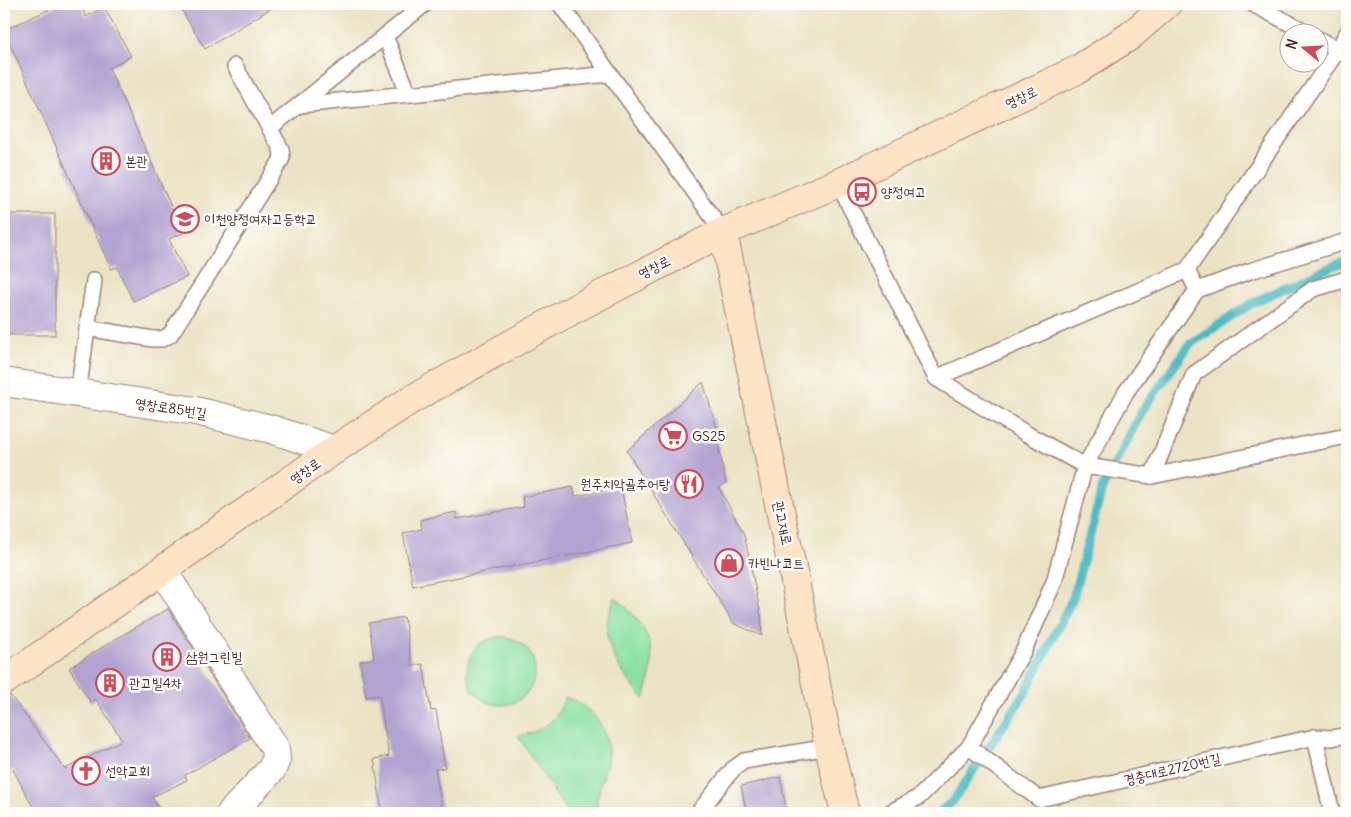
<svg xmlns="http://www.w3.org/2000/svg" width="1351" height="817" viewBox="0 0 1351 817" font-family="Delius,'Poor Story',sans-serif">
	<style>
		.green { fill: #8be1a4; stroke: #6a8068 }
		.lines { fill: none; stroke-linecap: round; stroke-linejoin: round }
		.stream { stroke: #4dbbc4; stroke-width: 9 }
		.building { fill: #b2a4d2 }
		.lane-casing { stroke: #9b8178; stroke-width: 18 }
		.street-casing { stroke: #9b8178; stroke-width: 30 }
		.secondary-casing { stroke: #9b8178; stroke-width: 30 }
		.lane { stroke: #fff; stroke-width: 15 }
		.street { stroke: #fff; stroke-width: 28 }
		.secondary { stroke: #fee4c6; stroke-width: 28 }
		.labels { text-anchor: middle; stroke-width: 5; stroke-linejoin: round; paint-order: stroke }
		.street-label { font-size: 14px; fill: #4a1f2b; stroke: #fdfcf7 }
		.poi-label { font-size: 14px; fill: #4a1f2b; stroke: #fdfcf7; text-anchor: start }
	</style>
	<rect width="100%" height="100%" fill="#fdfcf7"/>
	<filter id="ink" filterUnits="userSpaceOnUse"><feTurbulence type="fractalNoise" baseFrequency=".02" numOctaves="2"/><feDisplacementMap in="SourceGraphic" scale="10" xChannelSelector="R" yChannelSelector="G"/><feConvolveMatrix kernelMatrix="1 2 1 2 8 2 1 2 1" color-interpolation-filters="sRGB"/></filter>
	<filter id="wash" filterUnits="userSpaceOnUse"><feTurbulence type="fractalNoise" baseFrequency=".0096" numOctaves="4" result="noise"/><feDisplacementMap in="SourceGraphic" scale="20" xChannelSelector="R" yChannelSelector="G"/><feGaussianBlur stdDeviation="1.12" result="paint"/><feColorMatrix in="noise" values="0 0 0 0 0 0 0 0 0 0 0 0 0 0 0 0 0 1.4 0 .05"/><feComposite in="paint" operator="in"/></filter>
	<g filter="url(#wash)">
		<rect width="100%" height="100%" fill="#ece3c4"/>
		<g class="green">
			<path d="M 615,597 C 653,630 659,652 644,699 C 627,679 604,652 607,623 C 608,614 612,606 615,597 Z"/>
			<circle cx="501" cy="671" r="34"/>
			<path d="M 565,697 C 591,706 609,727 608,756 C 607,768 602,778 599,790 C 597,797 597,806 596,813 L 568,813 L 518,736 C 544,731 557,721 565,697 Z"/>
		</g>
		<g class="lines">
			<polyline class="stream" points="938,813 953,801 1025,693 1073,598 1102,489 1142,411 1190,344 1254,302 1335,265 1347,261"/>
		</g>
		<g id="blocks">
			<g class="building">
				<polygon points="61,4 80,4 86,17 104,7 131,56 109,68 183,233 169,239 187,277 133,301 117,267 111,269 4,30"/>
				<polygon points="178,4 278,4 205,49"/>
				<rect x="4" y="214" width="51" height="121"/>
				<polygon points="703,382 718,433 716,434 726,483 719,488 744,534 761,616 762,636 733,623 627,451"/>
				<polygon points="573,487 575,496 621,487 632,543 413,586 403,533 422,529 420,520 456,512 457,519 524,507 522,497"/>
				<polygon points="168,609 250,738 185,775 187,780 152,797 161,813 36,813 13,769 4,776 4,696 10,695 65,769 122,740 96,699 91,703 69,668 114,640"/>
				<polygon points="404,617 412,666 423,664 431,711 436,710 445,768 435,769 443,813 392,813 391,809 382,811 374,759 389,756 379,695 366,697 360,661 374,658 369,623"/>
				<polygon points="780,777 787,813 747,813 741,786"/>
			</g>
		</g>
	</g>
	<g filter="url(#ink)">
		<use href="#blocks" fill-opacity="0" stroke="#9b8178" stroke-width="1"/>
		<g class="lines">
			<defs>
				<g id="lane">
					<polyline points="560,4 723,232"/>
					<polyline points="1253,4 1306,32"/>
					<polyline points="385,36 409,94"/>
					<polyline points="1318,39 1346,54"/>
					<polyline points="299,105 610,74"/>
					<polyline points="270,128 425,4"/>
					<polyline points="838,183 936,378 1027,434 1085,466 1152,476 1347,436"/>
					<polyline points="1197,290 1250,271 1347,241"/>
					<polyline points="87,328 153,339 162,339 170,335 280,162 282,158 281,149 235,66"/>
					<polyline points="936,378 1187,270 1338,50 1347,33"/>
					<polyline points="78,393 94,280"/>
					<polyline points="1152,476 1194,374 1313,289 1347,279"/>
					<polyline points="1315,737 1332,738 1347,735"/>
					<polyline points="969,747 1039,799 1315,737 1332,813"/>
					<polyline points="698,813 733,769 744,761 829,747"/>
					<polyline points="889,813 919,797 969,747 1024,650 1054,582 1085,466 1126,392 1197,290 1187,270"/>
				</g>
				<g id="street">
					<polyline points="4,382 196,411 271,429 334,450"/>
					<polyline points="163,571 275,748 276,759 272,769 231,813"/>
				</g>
				<g id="secondary">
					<polyline points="723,232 829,747 845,813"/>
					<polyline points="4,681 334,450 412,399 578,307 723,232 838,183 1077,70 1130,36 1167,4"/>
				</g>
			</defs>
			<use href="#lane" class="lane-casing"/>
			<use href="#street" class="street-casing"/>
			<use href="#secondary" class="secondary-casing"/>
			<use href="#lane" class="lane"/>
			<use href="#street" class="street"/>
			<use href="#secondary" class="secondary"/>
		</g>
	</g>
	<defs>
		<symbol id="building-ring" viewBox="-11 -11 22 22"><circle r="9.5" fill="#fdfcf7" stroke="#d1495b" stroke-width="1.5"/><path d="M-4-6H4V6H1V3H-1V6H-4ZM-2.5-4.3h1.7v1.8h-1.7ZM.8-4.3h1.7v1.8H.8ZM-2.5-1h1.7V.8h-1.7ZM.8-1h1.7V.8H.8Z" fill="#d1495b"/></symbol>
		<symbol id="bus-ring" viewBox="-11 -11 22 22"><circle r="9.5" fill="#fdfcf7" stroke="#d1495b" stroke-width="1.5"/><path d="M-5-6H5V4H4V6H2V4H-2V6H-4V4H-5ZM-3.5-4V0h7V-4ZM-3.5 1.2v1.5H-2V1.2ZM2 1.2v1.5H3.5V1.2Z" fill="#d1495b"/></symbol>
		<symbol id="school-ring" viewBox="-11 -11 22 22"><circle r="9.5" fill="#fdfcf7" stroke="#d1495b" stroke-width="1.5"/><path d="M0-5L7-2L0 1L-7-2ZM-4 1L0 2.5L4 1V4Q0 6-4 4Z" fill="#d1495b"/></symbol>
		<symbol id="supermarket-ring" viewBox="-11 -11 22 22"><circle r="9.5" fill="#fdfcf7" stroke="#d1495b" stroke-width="1.5"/><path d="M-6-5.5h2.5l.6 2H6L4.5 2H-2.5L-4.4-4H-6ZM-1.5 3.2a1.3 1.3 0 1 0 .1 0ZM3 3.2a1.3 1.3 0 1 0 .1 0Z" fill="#d1495b"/></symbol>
		<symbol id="restaurant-ring" viewBox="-11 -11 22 22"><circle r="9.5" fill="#fdfcf7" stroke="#d1495b" stroke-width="1.5"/><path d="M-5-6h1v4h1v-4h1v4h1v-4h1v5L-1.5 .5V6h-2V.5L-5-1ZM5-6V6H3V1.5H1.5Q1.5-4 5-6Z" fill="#d1495b"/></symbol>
		<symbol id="shop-ring" viewBox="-11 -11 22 22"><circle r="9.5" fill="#fdfcf7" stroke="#d1495b" stroke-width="1.5"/><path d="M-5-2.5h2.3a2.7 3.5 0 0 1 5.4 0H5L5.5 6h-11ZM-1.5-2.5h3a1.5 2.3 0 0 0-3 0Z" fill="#d1495b"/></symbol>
		<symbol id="church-ring" viewBox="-11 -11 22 22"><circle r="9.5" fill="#fdfcf7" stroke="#d1495b" stroke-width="1.5"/><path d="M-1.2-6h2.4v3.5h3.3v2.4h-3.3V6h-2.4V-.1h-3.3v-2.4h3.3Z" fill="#d1495b"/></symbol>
	</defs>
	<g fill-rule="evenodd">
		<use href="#building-ring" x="90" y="145" width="32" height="32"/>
		<use href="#bus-ring" x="846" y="176" width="32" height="32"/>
		<use href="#school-ring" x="169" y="203" width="32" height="32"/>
		<use href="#supermarket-ring" x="657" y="420" width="32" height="32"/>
		<use href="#restaurant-ring" x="673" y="468" width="32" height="32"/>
		<use href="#shop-ring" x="713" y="547" width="32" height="32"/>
		<use href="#building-ring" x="151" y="641" width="32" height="32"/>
		<use href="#building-ring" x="94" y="667" width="32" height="32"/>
		<use href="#church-ring" x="70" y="755" width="32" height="32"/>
	</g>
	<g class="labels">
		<g class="street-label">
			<text transform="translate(1021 97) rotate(-25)" y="5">영창로</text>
			<text transform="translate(654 267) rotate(-27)" y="5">영창로</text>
			<text transform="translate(171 408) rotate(9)" y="5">영창로85번길</text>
			<text transform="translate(305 471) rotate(-35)" y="5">영창로</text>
			<text transform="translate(783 523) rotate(78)" y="5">관고재로</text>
			<text transform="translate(1172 769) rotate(-13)" y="5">경충대로2720번길</text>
		</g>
		<g class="poi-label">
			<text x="125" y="166">본관</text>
			<text x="881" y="197">양정여고</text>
			<text x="204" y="224">이천양정여자고등학교</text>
			<text x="692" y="441">GS25</text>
			<text x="670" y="489" text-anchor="end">원주치악골추어탕</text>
			<text x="748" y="568">카빈나코트</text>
			<text x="186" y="662">삼원그린빌</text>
			<text x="129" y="688">관고빌4차</text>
			<text x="105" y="776">선악교회</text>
		</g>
	</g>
	<rect width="1351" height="817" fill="none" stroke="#fdfcf7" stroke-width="20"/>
	<g transform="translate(1304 48) rotate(288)"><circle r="24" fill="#fdfcf7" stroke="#b5a4a5"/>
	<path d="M0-4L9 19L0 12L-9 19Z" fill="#d1495b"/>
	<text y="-8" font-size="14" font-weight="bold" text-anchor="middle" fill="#4a1f2b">N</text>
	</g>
</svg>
